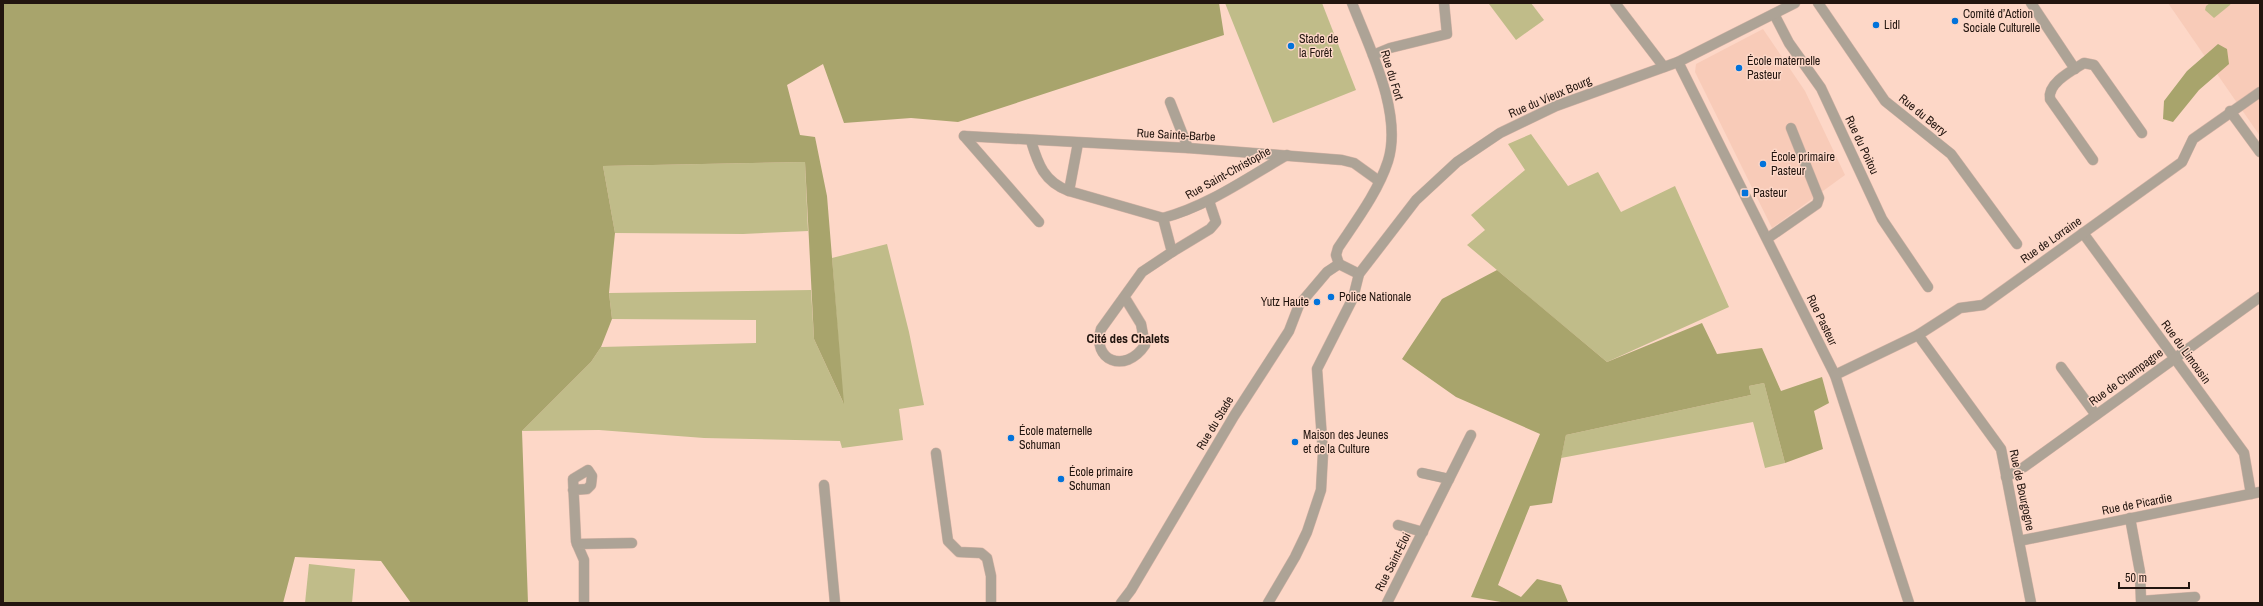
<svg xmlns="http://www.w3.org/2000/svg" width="2263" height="606" viewBox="0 0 2263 606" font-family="'Archivo Narrow',sans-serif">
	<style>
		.built { fill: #f8cbb8 }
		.green { fill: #c0bc89 }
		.forest { fill: #a8a46c }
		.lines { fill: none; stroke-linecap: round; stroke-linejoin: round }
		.minor-casing { stroke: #d6b4a6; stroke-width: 11 }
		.minor { stroke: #ada396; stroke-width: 10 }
		.poi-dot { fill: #0273db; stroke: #fdd7c7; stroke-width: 1.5 }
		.labels { text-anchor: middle; stroke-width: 3; stroke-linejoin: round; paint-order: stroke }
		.poi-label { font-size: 12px; fill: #22150f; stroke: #fdd7c7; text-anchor: start }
		.street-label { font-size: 12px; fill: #22150f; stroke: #fdd7c7 }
		.neighbourhood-label { font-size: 13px; font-weight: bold; fill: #22150f; stroke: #fdd7c7 }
	</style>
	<rect width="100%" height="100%" fill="#fdd7c7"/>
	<g class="built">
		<polygon points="2168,3 2260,3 2260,136"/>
		<polygon points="1763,29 1805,91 1845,175 1772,228 1695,72 1696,64"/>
	</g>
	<g class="green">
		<polygon points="1225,3 1322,3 1356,90 1273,123"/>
		<polygon points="1531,3 1544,20 1516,40 1489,4"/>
		<polygon points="2210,3 2231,3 2230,5 2214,18 2205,10 2206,6"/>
		<polygon points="1531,134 1568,186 1598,172 1621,212 1675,186 1729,307 1607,362 1467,245 1485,230 1471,215 1525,170 1508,144"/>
		<polygon points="805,162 808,231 743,234 615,233 603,166"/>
		<polygon points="887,244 909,332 924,405 899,409 903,440 842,448 840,441 704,438 599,430 522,431 591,362 601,347 756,343 756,320 612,319 609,293 811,290 814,339 843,402 832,258"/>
		<polygon points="1764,383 1785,463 1765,468 1753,422 1561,458 1566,435 1751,395 1749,386"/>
		<polygon points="309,564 355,569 352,603 305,603"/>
	</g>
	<g class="forest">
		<polygon points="3,3 1219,3 1224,35 958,122 911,118 844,123 823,64 787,85 800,135 815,137 827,196 844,404 814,339 805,162 603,166 615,233 609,293 612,319 601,347 591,362 522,431 528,603 411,603 381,561 295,557 283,603 3,603"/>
		<polygon points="2218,44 2227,49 2229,64 2199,90 2173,122 2163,119 2164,101 2187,71"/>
		<polygon points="1497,270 1607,362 1702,323 1717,354 1762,348 1781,391 1822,377 1829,403 1814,411 1823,449 1785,463 1764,383 1749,386 1751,395 1566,435 1552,503 1530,506 1498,585 1521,597 1537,579 1561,585 1568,602 1507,603 1471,597 1540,434 1456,397 1402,359 1442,299"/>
	</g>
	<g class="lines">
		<defs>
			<g id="minor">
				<polyline points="1615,3 1664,67"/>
				<polyline points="1818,3 1885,101 1951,154 2017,244"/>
				<polyline points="2031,3 2075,69"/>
				<polyline points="1774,14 1789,43 1821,88 1882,219 1928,287"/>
				<polyline points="1373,55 1390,48 1447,34 1444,3"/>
				<polyline points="1678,62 1835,375 1909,603"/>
				<polyline points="1170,102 1188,148"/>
				<polyline points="2230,111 2260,152"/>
				<polyline points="964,136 1188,148 1342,160 1354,163 1379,181"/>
				<polyline points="964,136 1039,222"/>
				<path d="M 1031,141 C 1038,164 1044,182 1069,191"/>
				<polyline points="1078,143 1069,191 1163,218"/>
				<path d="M 2093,160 L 2050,99 C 2047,83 2073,70 2084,63 L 2094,65 L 2142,133"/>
				<polyline points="2083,233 2244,453 2251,494"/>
				<polyline points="1768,238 1817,204 1819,198 1791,128"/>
				<polyline points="1172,252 1210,229 1216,222 1209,201"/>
				<path d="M 1339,264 L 1336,255 L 1338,248 C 1356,221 1378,192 1388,161 C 1403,113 1369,47 1352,3"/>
				<polyline points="1339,264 1359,274"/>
				<path d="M 1125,298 L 1141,324 L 1145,345 C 1125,375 1091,360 1101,329 L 1142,272 L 1172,252 L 1163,218 C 1208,206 1247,178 1287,155"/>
				<polyline points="1918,335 2001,449 2031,603"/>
				<polyline points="2061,367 2096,415"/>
				<polyline points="1835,375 1918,335 1960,308 1983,305 2182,162 2193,139 2260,92"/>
				<polyline points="936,453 948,541 959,552 981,553 987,558 991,576 991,603"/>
				<polyline points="1422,473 1449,479"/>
				<polyline points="2006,477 2024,467 2260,297"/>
				<polyline points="824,485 835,603"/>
				<polyline points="573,490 587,489 591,485 592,476 588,470 573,479 576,541 577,544"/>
				<polyline points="2130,518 2140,572 2141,601 2195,597"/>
				<polyline points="1398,525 1423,532"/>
				<polyline points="2019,541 2260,492"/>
				<polyline points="584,603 584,560 577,544 632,543"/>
				<polyline points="1121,603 1131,590 1234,416 1289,331 1299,305 1327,272 1339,264"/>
				<polyline points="1268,603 1295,557 1307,532 1321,490 1323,453 1317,369 1353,298 1359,274 1416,200 1457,162 1500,133 1556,106 1678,62 1795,3"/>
				<polyline points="1387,603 1471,435"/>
			</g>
		</defs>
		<use href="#minor" class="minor-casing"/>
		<use href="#minor" class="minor"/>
	</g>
	<g class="poi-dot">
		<circle cx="1955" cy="21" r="4"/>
		<circle cx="1876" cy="25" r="4"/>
		<circle cx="1291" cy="46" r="4"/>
		<circle cx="1739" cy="68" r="4"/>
		<circle cx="1763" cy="164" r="4"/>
		<rect x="1741" y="189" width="8" height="8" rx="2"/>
		<circle cx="1331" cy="297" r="4"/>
		<circle cx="1317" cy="302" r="4"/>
		<circle cx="1011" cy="438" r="4"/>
		<circle cx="1295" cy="442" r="4"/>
		<circle cx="1061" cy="479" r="4"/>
	</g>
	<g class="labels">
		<g class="poi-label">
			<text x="1963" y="18">Comité d’Action<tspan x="1963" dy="14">Sociale Culturelle</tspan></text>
			<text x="1884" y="29">Lidl</text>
			<text x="1299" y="43">Stade de<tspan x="1299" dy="14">la Forêt</tspan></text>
			<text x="1747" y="65">École maternelle<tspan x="1747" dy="14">Pasteur</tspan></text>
			<text x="1771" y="161">École primaire<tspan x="1771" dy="14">Pasteur</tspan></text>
			<text x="1753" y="197">Pasteur</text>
			<text x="1339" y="301">Police Nationale</text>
			<text x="1309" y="306" text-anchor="end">Yutz Haute</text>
			<text x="1019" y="435">École maternelle<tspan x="1019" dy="14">Schuman</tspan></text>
			<text x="1303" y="439">Maison des Jeunes<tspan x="1303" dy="14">et de la Culture</tspan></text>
			<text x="1069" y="476">École primaire<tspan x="1069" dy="14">Schuman</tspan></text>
		</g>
		<g class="street-label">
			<text transform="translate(1392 75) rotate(73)" y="4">Rue du Fort</text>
			<text transform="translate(1550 97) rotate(-23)" y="4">Rue du Vieux Bourg</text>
			<text transform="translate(1923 115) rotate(39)" y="4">Rue du Berry</text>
			<text transform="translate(1176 135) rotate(3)" y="4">Rue Sainte-Barbe</text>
			<text transform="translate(1862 145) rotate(65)" y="4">Rue du Poitou</text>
			<text transform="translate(1228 173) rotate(-29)" y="4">Rue Saint-Christophe</text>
			<text transform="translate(2051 240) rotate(-35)" y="4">Rue de Lorraine</text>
			<text transform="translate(1822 320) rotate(64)" y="4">Rue Pasteur</text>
			<text transform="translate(2186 352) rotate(54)" y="4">Rue du Limousin</text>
			<text transform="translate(2126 377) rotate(-36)" y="4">Rue de Champagne</text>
			<text transform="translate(1215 423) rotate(-59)" y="4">Rue du Stade</text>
			<text transform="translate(2022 490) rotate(78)" y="4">Rue de Bourgogne</text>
			<text transform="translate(2137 504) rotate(-11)" y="4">Rue de Picardie</text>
			<text transform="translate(1393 562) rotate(-63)" y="4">Rue Saint-Éloi</text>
		</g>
		<g class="neighbourhood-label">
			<text x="1128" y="343">Cité des Chalets</text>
		</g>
	</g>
	<rect width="2263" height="606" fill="none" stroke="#22150f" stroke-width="8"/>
	<path d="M2119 582v6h70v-6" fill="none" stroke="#22150f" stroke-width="2"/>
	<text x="2125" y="582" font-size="12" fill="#22150f" stroke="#fdd7c7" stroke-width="3" paint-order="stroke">50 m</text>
</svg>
